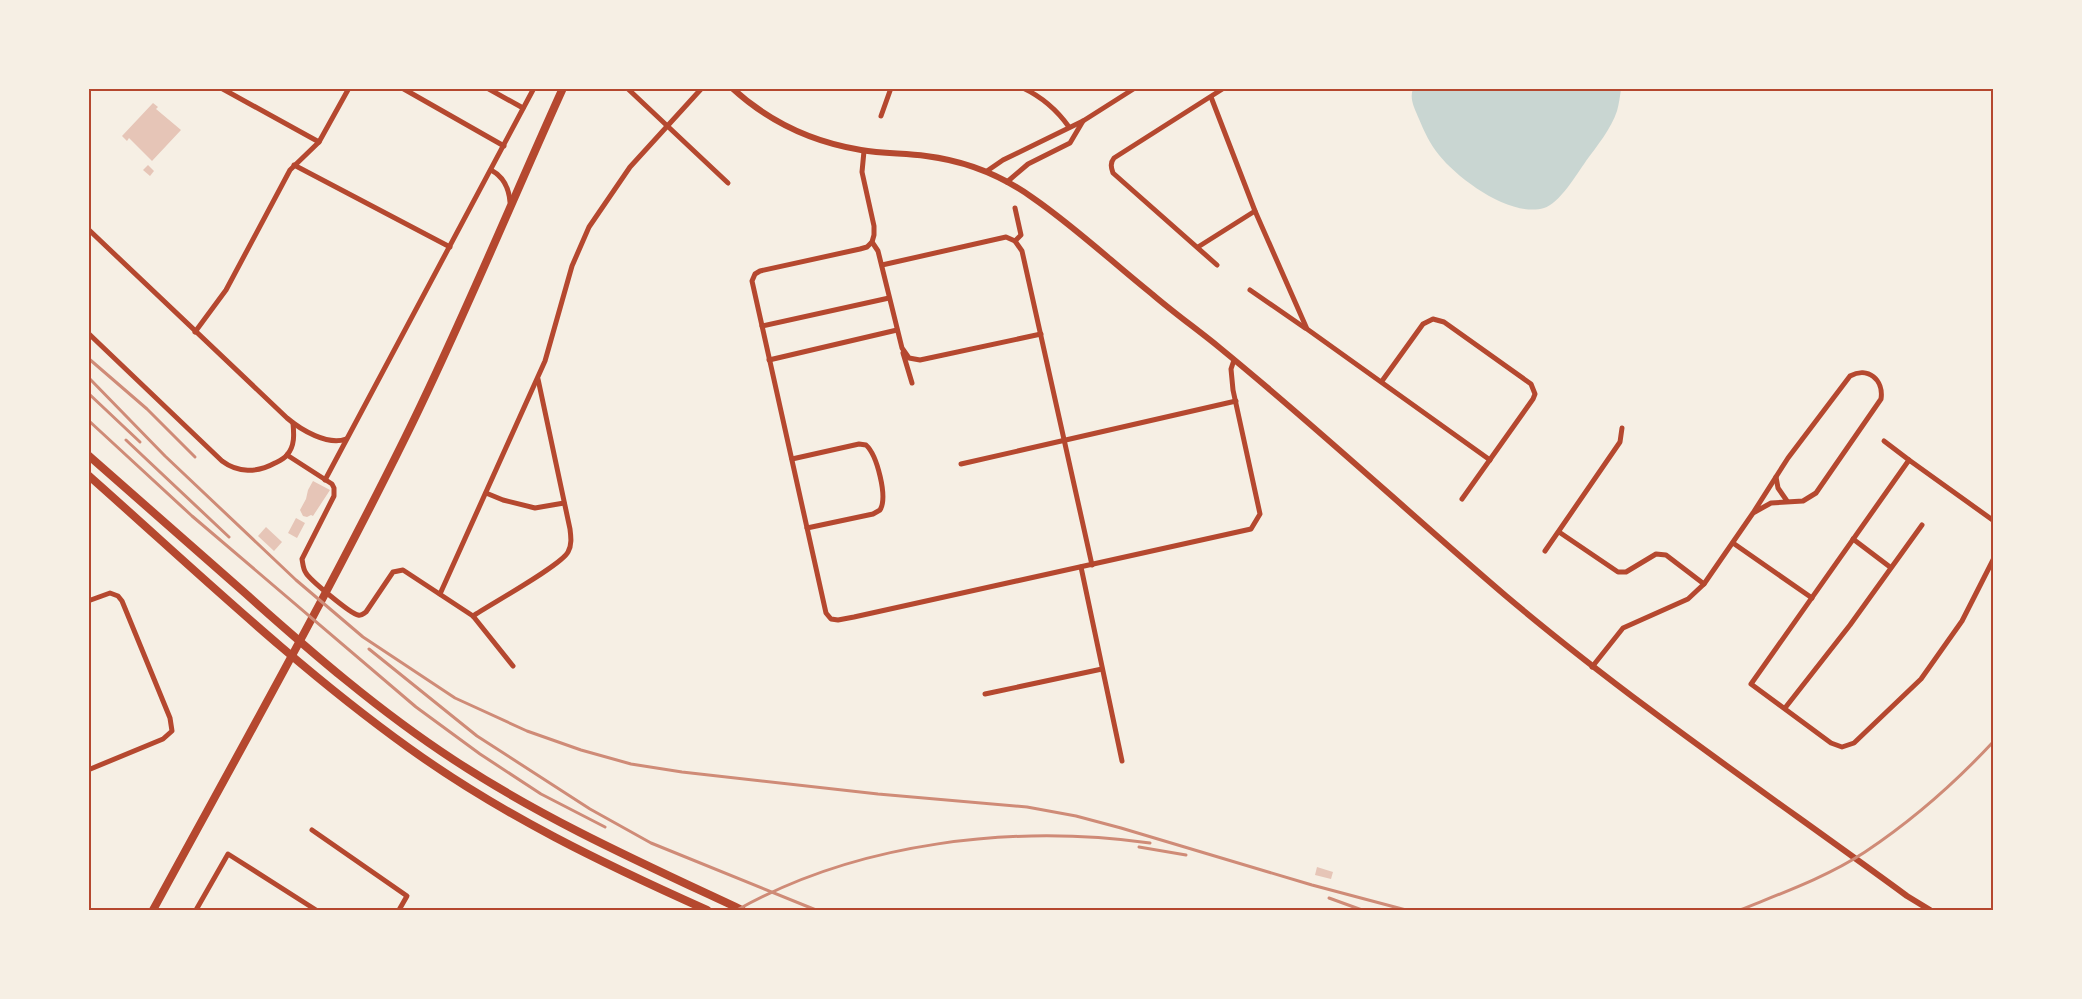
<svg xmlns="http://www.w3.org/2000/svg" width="2082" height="999" viewBox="0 0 2082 999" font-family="'Source Serif 4',serif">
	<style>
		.water { fill: #c9d6d2 }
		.building { fill: #e6c5b7 }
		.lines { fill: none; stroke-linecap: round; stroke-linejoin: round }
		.minor { stroke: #b5482f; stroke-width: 5 }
		.tertiary { stroke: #b5482f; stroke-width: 6 }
		.primary { stroke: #b5482f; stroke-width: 8 }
		.trunk { stroke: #b5482f; stroke-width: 8 }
		.rail { stroke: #cf8b77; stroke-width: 3 }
		.neatline { fill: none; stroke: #b5482f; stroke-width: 2 }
	</style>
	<rect width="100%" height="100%" fill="#f6efe4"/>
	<path class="water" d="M 1413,89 L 1413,88 L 1621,89 C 1620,96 1619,104 1617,111 C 1611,129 1597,146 1586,161 C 1577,174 1559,204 1544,208 C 1511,218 1458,179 1439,155 C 1430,144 1424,131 1419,119 C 1415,109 1409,99 1413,89 Z"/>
	<g class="building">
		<polygon points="153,103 158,107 156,109 181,130 152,161 129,138 127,141 122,136"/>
		<polygon points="148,165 154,171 150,176 143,170"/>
		<polygon points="313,481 330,490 313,516 311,515 307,517 303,516 300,510 306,499 308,490"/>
		<polygon points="296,518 305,523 297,538 288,533"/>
		<polygon points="266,527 282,542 274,551 258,536"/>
		<polygon points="1317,867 1333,872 1331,879 1315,875"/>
	</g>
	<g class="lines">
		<g class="minor">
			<polyline points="221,88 319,142"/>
			<polyline points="402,88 504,146"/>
			<polyline points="487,88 523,108"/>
			<polyline points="627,88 728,183"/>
			<path d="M 1023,88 C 1042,97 1057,110 1069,127"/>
			<polyline points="1211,97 1255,211 1307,329 1490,460"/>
			<polyline points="881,116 891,88"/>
			<polyline points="864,151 862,172 874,226 874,235 872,242 867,247 860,249 760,271 755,274 752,281 826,613 831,619 838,620 854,617 1251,529 1260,514 1233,390 1231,369 1234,360"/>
			<polyline points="294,165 450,247"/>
			<path d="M 491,170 C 504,177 509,188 510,202"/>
			<polyline points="987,171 1003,160 1083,121 1135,88"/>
			<polyline points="1007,182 1028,164 1070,143 1083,121"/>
			<path d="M 88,229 L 287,418 C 301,430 328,446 346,439"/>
			<polyline points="1015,241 1021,235 1015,208"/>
			<polyline points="872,242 878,251 902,348 909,358 920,360 1041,334"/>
			<polyline points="1198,247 1255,211"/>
			<polyline points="882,265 1006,237 1015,241 1022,251 1092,565"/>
			<path d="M 1217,265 L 1113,173 C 1111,167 1110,163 1114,158 L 1224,88"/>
			<polyline points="1250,290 1305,328"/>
			<polyline points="762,326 889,298"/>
			<polyline points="195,332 226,290 290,170 319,142 349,88"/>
			<path d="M 88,333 L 222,461 C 238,473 257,473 275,463 C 279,461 284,459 287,455 C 295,446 294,434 293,423"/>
			<polyline points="903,353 912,383"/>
			<polyline points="769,360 897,330"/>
			<polyline points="1382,381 1423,324 1433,319 1444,322 1531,384 1535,394 1533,399 1462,499"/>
			<polyline points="1884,441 1909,460"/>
			<path d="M 287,455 L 332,484 L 334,488 L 334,496 L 302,559 C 303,564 303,569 306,573 C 310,580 351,614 358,615 C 362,616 363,614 366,612 L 393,572 L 403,570 L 473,616 L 513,666"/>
			<path d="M 792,459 L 859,444 L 866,445 C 877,455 888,497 880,510 L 873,514 L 807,528"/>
			<polyline points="961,464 1236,401"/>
			<polyline points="1776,477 1778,488 1787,501"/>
			<polyline points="325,480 534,88"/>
			<polyline points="486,493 503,500 535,508 564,503"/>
			<polyline points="1994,521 1909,460 1751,684 1831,743 1842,747 1854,743 1921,679 1962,621 1994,558"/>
			<polyline points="1559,532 1618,572 1626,572 1656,554 1666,555 1704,584"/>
			<polyline points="1853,539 1890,567"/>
			<polyline points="1733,543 1812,598"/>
			<polyline points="1545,551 1620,442 1622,428"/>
			<polyline points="1081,567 1122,761"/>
			<polyline points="440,594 545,361 572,266 589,227 630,167 702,88"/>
			<polyline points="88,601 110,593 118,596 122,601 170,718 172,731 163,739 88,770"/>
			<path d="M 473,616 C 489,605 562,565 568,552 C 572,545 571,537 570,529 L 538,379"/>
			<path d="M 1592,667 L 1623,628 L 1688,599 L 1704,584 L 1753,513 L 1788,458 L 1850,376 C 1868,366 1884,380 1881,399 L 1816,493 L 1803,501 L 1771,503 L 1753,513"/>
			<polyline points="985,694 1102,669"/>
			<polyline points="1785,708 1850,625 1922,525"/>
			<polyline points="312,830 407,896 399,910"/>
			<polyline points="196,910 228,854 316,910"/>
		</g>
		<path class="tertiary" d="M 732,88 C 769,122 812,142 861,150 C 883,154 905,153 926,156 C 966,161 1001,175 1033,198 C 1075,227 1112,262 1152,294 C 1174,313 1198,330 1220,348 C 1318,428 1410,514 1506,596 C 1634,704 1772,797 1907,896 L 1930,910"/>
		<path class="primary" d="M 153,910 C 238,754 326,598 405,438 C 462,323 510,205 563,88"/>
		<g class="trunk">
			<path d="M 88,455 C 140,501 193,547 245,593 C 311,652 379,711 454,760 C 545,820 644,864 742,910"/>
			<path d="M 88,475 C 193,568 296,667 409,748 C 502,815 604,864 707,910"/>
		</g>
		<g class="rail">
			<polyline points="88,358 147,409 195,457"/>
			<polyline points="88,377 165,456 296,580 363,637 455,698 527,731 581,750 631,764 682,772 878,794 1027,807 1076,816 1121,828 1312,885 1406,910"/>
			<polyline points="88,393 140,442"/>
			<polyline points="88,420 192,516 416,707 480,754 541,794 605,827"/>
			<polyline points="126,440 229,537"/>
			<polyline points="369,649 477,736 590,809 651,843 816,910"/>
			<polyline points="1139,847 1186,855"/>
			<polyline points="1329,898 1362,910"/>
			<path d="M 737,910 C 858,842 1014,824 1150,843"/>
			<path d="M 1740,910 C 1782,893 1827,877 1865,852 C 1913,820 1955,783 1994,741"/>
		</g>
	</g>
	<rect width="2082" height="999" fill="none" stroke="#f6efe4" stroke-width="180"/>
	<rect x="90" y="90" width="1902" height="819" class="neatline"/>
</svg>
